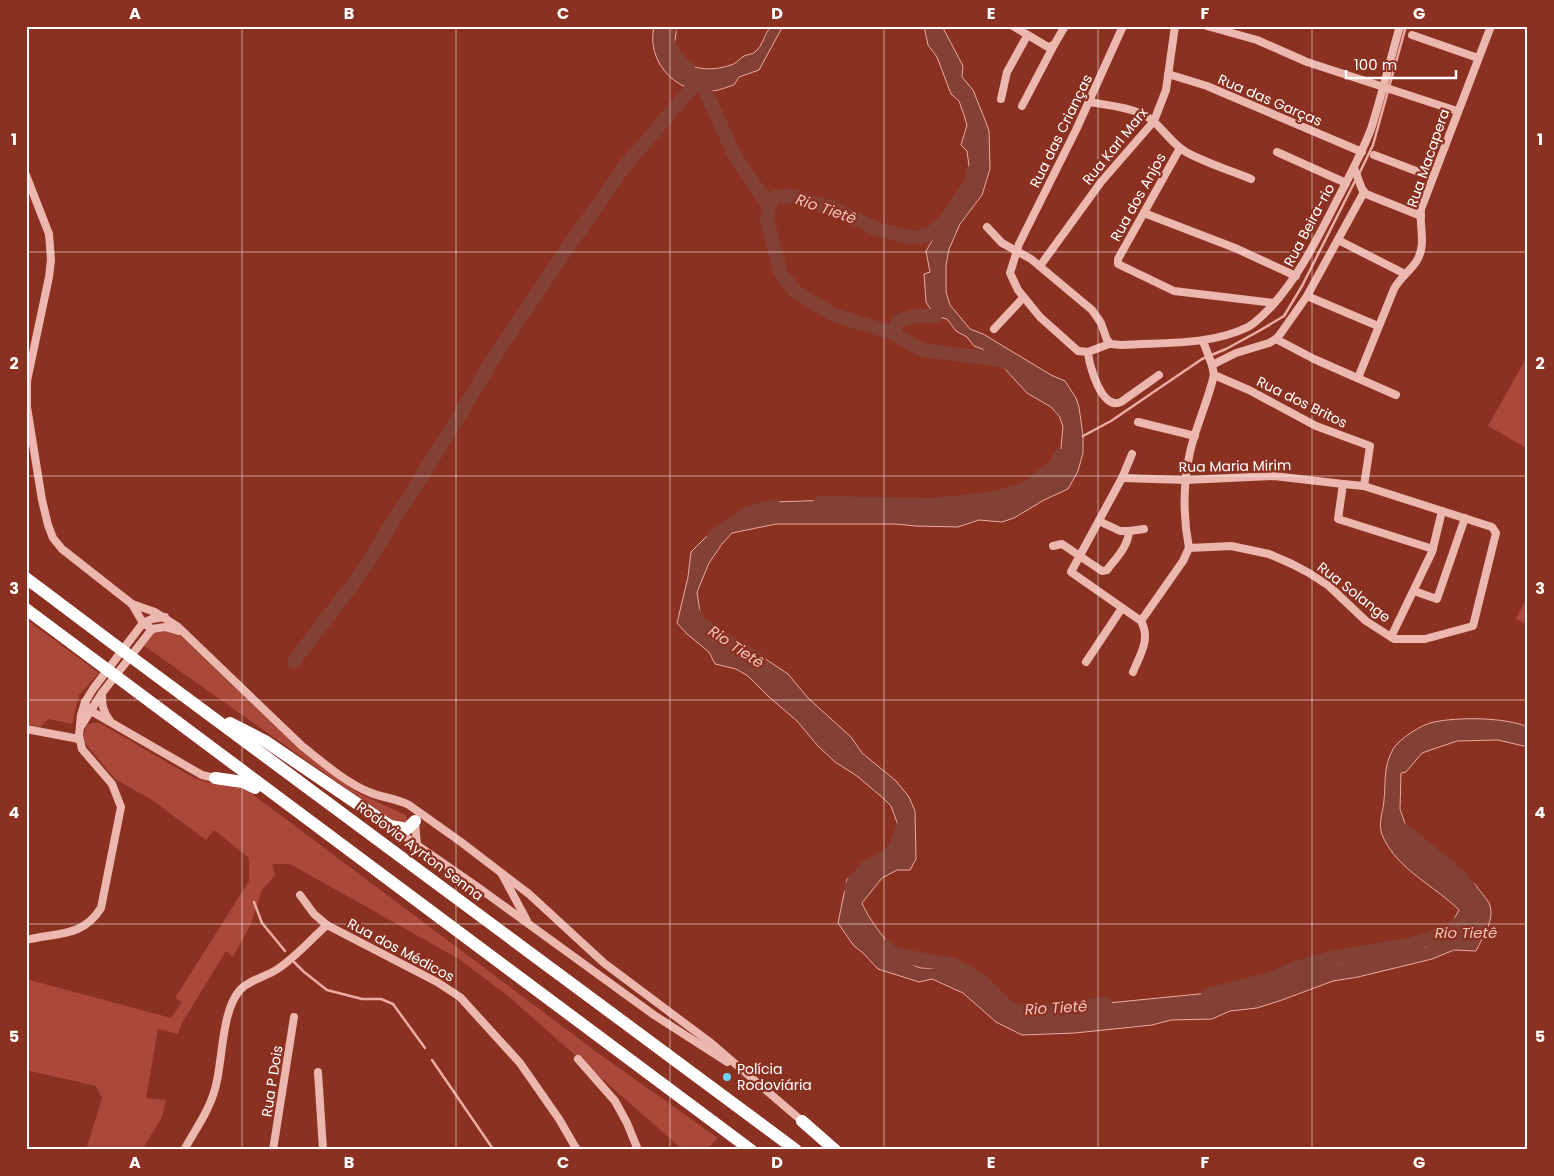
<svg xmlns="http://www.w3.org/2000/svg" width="1554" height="1176" viewBox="0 0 1554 1176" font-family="Poppins,sans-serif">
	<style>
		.green { fill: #aa4839 }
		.water { fill: #834035; stroke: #ecaba3 }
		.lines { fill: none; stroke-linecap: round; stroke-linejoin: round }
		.stream { stroke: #ecaba3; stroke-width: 2.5 }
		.river { stroke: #834035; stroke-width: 14 }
		.minor { stroke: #ebb7af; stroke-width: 8 }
		.highway { stroke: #fff; stroke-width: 12 }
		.grid { fill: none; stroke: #fff; stroke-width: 1; stroke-opacity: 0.55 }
		.poi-dot { fill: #70d0f7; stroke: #8b3121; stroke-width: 2 }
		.labels { text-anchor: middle; stroke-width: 4.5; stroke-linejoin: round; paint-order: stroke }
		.street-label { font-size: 14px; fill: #fff; stroke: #8b3121 }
		.poi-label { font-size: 14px; fill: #fff; stroke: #8b3121; text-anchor: start }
		.water-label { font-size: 15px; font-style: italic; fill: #f2c2bb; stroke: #8b3121 }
		.neatline { fill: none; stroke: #fff; stroke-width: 2 }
		.grid-label { font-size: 16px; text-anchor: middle; font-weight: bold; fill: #fff }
	</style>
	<rect width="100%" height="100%" fill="#8b3121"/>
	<g class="green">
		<polygon points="1528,355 1528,449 1488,426"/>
		<polygon points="1528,595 1528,625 1516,619"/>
		<polygon points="26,619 99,673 79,695 72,724 48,719 40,727 26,724"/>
		<polygon points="166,631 179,635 192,647 304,753 358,793 406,815 407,820 403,824 398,825 143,645 154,633"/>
		<polygon points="98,722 194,778 214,784 234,785 247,790 598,1053 718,1138 706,1150 683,1150 508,996 459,959 290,864 272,864 275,875 262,890 250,926 233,957 226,951 182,1023 178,1034 158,1029 146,1098 166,1100 162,1117 142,1150 86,1150 102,1098 96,1086 26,1070 26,979 171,1018 182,1002 175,998 249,881 249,858 214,830 206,840 152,800 115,779 85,743 83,737 87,725"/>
	</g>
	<g class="water">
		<path d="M 654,26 L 677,26 L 673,54 C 688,70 711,72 731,65 C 736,64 739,59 744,56 C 748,54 752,55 755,52 C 764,45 763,34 772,26 L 783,26 L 759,70 L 739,77 L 734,85 C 727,87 718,91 711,91 C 675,94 646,61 654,26 Z"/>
		<path d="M 924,26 L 942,26 L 963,66 L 962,77 L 973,90 L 985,120 L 989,131 L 990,169 L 982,195 L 960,224 L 949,249 L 946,265 L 946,292 L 950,305 L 970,329 L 983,334 L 1051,375 L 1065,381 L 1076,398 L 1079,407 L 1083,436 L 1083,453 L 1078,471 L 1068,489 L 1044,500 L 1014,518 L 1002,522 L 979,520 L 958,527 L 916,526 L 895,524 L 776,524 L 732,533 L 722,544 L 709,563 L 697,592 L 702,626 L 712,640 L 730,648 L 755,652 L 788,674 L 808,698 L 851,737 L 862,753 L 896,781 L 909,797 L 915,811 L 916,859 L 910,870 L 897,870 L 882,878 L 862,903 C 869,921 901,964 921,968 C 928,969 937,967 944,968 C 975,969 990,982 1004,1009 L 1037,1015 L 1053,1014 L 1074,1010 L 1088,1005 L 1239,990 L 1302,969 L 1343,963 L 1354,956 L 1370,952 L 1426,947 L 1444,937 L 1459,910 C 1435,886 1398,870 1383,837 C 1377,824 1383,814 1384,800 C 1386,781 1383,768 1393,749 C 1399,739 1422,724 1434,722 C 1459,717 1504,717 1528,727 L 1528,747 L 1498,740 L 1457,741 L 1422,753 L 1406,772 L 1401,773 L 1400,809 L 1408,832 L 1437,859 L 1442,868 L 1452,878 L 1466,884 L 1475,884 C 1478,889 1487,899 1489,903 C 1496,919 1483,936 1476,951 L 1454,950 L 1432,959 L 1358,977 L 1333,981 L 1282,1000 L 1257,1008 L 1230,1011 L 1212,1019 L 1171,1020 L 1152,1025 L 1075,1033 L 1022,1035 L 996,1022 L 963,993 L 932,979 L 919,982 L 878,969 L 862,952 L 854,946 L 838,923 L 847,879 L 868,871 L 889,858 L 902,836 L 891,806 L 883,798 L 857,776 L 835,762 L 818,746 L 797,721 L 768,696 L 748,676 L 736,669 L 715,664 L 709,652 L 687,634 L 677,623 L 688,577 L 691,552 L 706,537 L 774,502 L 831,500 L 848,507 L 880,505 L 922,510 L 1007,500 L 1024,496 L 1039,486 L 1047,476 L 1061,448 L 1063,426 L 1059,416 L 1051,407 L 1027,393 L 1005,369 L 982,349 L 974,346 L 967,337 L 956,331 L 947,319 L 935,316 L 926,302 L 924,274 L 930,272 L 926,251 L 941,226 L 966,199 L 969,166 L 967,151 L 961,145 L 967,125 L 964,115 L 959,101 L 951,94 L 937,57 L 928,45 Z"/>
	</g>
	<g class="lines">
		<g class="stream">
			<polyline points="1359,174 1373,145 1406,26"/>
			<polyline points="1083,436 1111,421 1202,359 1226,349 1259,331 1284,316 1302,286 1356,179"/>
			<polyline points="254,902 262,923 285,951"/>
			<polyline points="294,962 304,972 327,990 362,999 381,999 393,1004 425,1048"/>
			<polyline points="432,1060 493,1149"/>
		</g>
		<g class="river">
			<polyline points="671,26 665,37 676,58 688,69"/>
			<polyline points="973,172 970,184 946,220 930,234 914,238 877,229 835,209 792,196 776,197 769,206 767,219 781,274 796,292 832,314 892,333 922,350 1002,360 1010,364"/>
			<polyline points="892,333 899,321 915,316 935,316"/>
			<polyline points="820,503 930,505 992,499 1023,490 1056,466 1060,456"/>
			<polyline points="714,536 746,514 774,506"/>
			<polyline points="692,610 697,621 715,634 759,660"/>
			<polyline points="294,661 359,576 453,426 491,362 566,250 624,167 684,97 700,80 735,156 769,206"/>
			<polyline points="1403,830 1461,877 1470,890 1472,901"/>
			<polyline points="851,889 854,882 866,868 894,851 906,820 905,816"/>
			<polyline points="883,946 896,955 954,965 980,980 1009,1008 1027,1013 1105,1004"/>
			<polyline points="1208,995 1271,979 1296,968 1328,959 1413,944 1446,933 1462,921"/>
		</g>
		<g class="minor">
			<polyline points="1013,26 1048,47 1054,45 1065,26"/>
			<polyline points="1207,26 1257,40 1307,62 1457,111"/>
			<polyline points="1412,35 1478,58"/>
			<polyline points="1168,74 1207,86 1362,152"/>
			<polyline points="1001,99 1007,72 1027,36"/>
			<path d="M 1089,102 C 1107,105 1138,108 1152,120 C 1164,130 1172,144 1186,152 C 1206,163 1229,170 1251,179"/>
			<polyline points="1022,106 1054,45"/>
			<polyline points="1180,148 1118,259 1118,264 1174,291 1274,303"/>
			<polyline points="1277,152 1346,183"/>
			<polyline points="1374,155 1432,177"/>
			<polyline points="1354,168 1362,189 1366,194 1421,216"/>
			<polyline points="26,175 49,234 51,260 49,277 27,381 27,407 42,500 48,525 53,538 62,549 132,604 143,623 152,629"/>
			<polyline points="1144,213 1235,248 1296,276"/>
			<path d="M 987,227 L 1002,243 L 1031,259 L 1092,310 L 1101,323 L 1107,340 L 1111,344 L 1121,345 C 1163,342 1209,346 1248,327 C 1257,322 1264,314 1271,307 C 1299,276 1316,241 1335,204 C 1348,179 1361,155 1371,129 C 1382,95 1390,60 1400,26"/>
			<polyline points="1338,240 1405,274"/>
			<polyline points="1040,266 1101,182 1154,121 1166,90 1175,26"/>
			<polyline points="1307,296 1378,326"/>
			<polyline points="994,329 1023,298"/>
			<polyline points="1276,339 1314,359 1396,395"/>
			<path d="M 1109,344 L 1088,352 C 1089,366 1102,411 1121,402 L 1159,375"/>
			<polyline points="1088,352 1078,351 1040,317 1018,290 1010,273 1019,244 1076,130 1123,26"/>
			<polyline points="1212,365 1236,353 1269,343 1276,339 1281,333 1307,296 1364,192"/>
			<polyline points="1214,375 1249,390 1316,426 1370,446 1364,486"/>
			<path d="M 1358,378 L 1394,289 C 1400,278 1409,272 1416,262 C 1427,246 1419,227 1421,209 L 1491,26"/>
			<polyline points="1138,422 1195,436"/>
			<path d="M 1132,454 L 1122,478 L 1071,572 L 1141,621 C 1151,639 1140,655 1133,672"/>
			<polyline points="1122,478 1186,480 1274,476 1343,484 1364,486 1492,527 1496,533 1473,626 1425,639 1394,639 1366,621 1329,586 1309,573 1292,564 1269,554 1231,546 1189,548 1183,561 1141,621"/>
			<polyline points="1343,484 1338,519 1433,549"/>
			<polyline points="1099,521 1120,531 1129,531"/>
			<path d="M 1053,546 L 1062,544 L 1102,571 L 1107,570 C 1116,558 1128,547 1129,531 L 1144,529"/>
			<path d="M 1189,548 C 1183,517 1183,484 1190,452 C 1196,426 1208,401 1214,375 L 1212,365 L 1203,341"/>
			<polyline points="1414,591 1437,599 1465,518"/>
			<path d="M 132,604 L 155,612 L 177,626 L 302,746 C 321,761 346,783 369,792 C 382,798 396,798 409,805 L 461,842 L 529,894 L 604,963 L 711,1043 L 802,1121"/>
			<polyline points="152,629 165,627 179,631"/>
			<polyline points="1391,637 1432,552 1442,511"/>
			<polyline points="1086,662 1122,608"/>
			<path d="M 102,695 C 102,705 103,712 110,721"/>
			<polyline points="85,702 87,707 91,711 202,775 215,778"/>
			<polyline points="81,726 102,693 152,629"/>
			<polyline points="26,729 79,739"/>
			<polyline points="415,821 417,846"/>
			<polyline points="394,829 479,888 654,1015 727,1062"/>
			<polyline points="502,874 527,921"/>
			<polyline points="300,895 314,914 327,925 437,982 460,997 520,1063 559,1119 577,1150"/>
			<path d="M 26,940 C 57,932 82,938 101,908 L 121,807 L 112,784 L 82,749 L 79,736 L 81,715 L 85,702 L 93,689 L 143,623 L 152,619 L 165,617"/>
			<polyline points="578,1059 615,1101 627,1123 638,1150"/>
			<polyline points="318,1072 323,1150"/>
			<path d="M 184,1150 C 195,1130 209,1111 215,1089 C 223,1062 221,1011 240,990 C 249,980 265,977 276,970 C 294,959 311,939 327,925"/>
			<polyline points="273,1150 294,1017"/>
		</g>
		<g class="highway">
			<polyline points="26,578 111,642 796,1150"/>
			<polyline points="26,609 751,1150"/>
			<polyline points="230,723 265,741 390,826 407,829 415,821"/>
			<polyline points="215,778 243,782 255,788"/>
			<polyline points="802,1121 835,1150"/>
		</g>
	</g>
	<path class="grid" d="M 242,26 L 242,1150M 456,26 L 456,1150M 670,26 L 670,1150M 884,26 L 884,1150M 1098,26 L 1098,1150M 1312,26 L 1312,1150M 26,252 L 1528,252M 26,476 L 1528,476M 26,700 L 1528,700M 26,924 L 1528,924"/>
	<circle class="poi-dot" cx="727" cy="1077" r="5"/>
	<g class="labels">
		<g class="street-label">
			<text transform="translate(1270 100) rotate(23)" y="5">Rua das Garças</text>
			<text transform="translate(1061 131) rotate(-64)" y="5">Rua das Crianças</text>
			<text transform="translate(1115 146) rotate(-51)" y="5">Rua Karl Marx</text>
			<text transform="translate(1428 158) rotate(-71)" y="5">Rua Macapera</text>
			<text transform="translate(1138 197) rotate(-61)" y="5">Rua dos Anjos</text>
			<text transform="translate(1309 225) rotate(-62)" y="5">Rua Beira-rio</text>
			<text transform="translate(1302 402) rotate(26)" y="5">Rua dos Britos</text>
			<text transform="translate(1235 466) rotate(-1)" y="5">Rua Maria Mirim</text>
			<text transform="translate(1354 592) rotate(38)" y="5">Rua Solange</text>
			<text transform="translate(420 851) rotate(37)" y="5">Rodovia Ayrton Senna</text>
			<text transform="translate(401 950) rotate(28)" y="5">Rua dos Médicos</text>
			<text transform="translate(272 1081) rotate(-81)" y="5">Rua P Dois</text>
		</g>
		<g class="poi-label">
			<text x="737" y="1074">Polícia<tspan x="737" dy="16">Rodoviária</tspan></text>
		</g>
		<g class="water-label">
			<text transform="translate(826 209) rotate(19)" y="5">Rio Tietê</text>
			<text transform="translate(736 647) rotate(34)" y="5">Rio Tietê</text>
			<text x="1466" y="938">Rio Tietê</text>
			<text transform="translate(1056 1008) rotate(-3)" y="5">Rio Tietê</text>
		</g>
	</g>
	<rect width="1554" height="1176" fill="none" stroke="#8b3121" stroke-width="55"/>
	<path d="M1346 70v8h110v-8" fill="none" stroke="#ffffff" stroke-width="2.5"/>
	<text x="1354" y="70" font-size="15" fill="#ffffff" stroke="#8b3121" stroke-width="4" paint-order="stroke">100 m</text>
	<rect x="28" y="28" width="1498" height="1120" class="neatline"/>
	<g class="grid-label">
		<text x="135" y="19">A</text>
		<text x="349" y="19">B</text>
		<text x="563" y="19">C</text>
		<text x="777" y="19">D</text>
		<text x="991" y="19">E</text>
		<text x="1205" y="19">F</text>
		<text x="1419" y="19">G</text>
		<text x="14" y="145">1</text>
		<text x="1540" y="145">1</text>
		<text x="14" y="369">2</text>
		<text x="1540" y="369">2</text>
		<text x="14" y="594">3</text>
		<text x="1540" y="594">3</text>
		<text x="14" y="818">4</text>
		<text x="1540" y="818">4</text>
		<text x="14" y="1042">5</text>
		<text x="1540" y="1042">5</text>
		<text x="135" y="1168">A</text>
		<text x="349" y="1168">B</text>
		<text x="563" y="1168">C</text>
		<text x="777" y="1168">D</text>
		<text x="991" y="1168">E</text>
		<text x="1205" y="1168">F</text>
		<text x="1419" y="1168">G</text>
	</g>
</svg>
